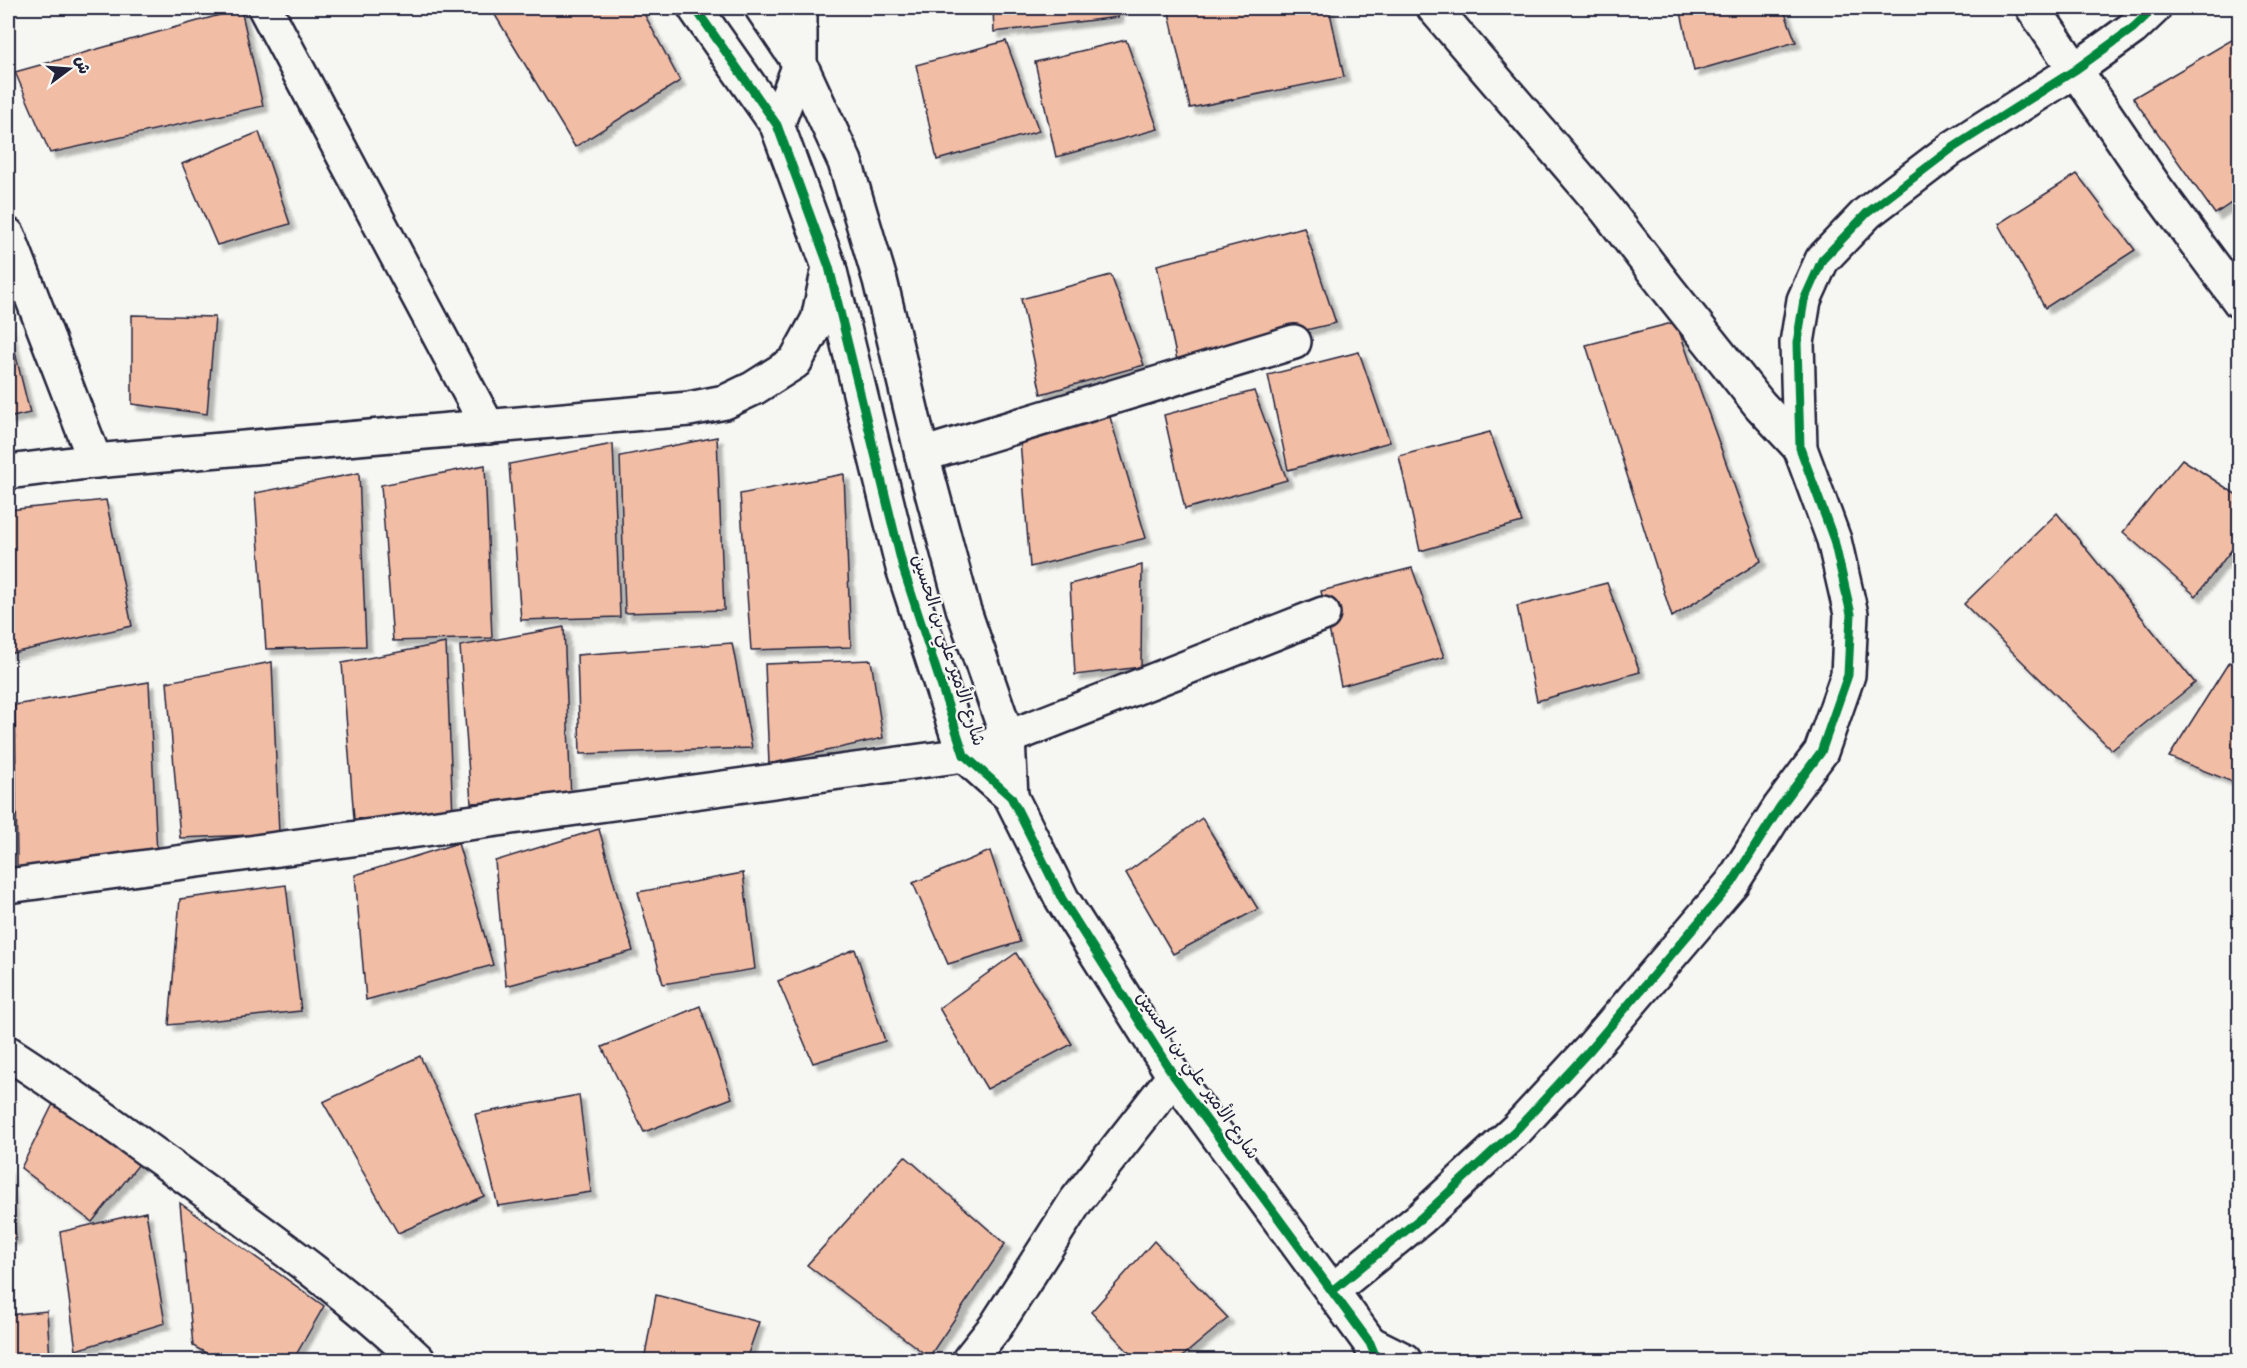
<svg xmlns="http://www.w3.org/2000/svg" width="2247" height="1368" viewBox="0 0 2247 1368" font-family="'Comic Neue','Playpen Sans Arabic',sans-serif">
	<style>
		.building { fill: #f2bda5; stroke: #22223b; stroke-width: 1.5; filter: url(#shadow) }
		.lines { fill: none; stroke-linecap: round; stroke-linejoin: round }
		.minor-casing { stroke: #22223b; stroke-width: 38 }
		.tertiary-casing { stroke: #22223b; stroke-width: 38 }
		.minor { stroke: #f6f6f2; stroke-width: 33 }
		.tertiary { stroke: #f6f6f2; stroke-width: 33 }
		.cycleway-casing { stroke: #f6f6f2; stroke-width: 13 }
		.cycleway { stroke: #00873e; stroke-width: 9 }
		.labels { text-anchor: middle; stroke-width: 4.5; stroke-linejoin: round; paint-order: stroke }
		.street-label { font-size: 18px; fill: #22223b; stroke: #f6f6f2 }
	</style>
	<defs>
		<filter id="shadow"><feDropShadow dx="5.5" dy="5.5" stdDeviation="1.5" flood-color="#0004"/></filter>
	</defs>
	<rect width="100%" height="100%" fill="#f6f6f2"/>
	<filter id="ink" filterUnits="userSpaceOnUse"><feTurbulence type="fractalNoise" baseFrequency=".0167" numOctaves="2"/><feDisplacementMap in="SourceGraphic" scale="12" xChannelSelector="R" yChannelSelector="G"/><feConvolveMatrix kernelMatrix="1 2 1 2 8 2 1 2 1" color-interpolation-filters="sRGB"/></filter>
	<g filter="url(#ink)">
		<g class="building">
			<polygon points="497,8 641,8 680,81 575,147 492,10"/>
			<polygon points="993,8 1117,8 1118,17 994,32"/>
			<polygon points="1168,8 1329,8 1344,77 1190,108"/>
			<polygon points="1680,8 1783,8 1796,42 1694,71"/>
			<polygon points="241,9 263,106 50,153 15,72"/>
			<polygon points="2240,35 2240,197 2215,214 2133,98"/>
			<polygon points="1126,40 1158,129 1056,157 1035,62"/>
			<polygon points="1006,41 1039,131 937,160 916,65"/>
			<polygon points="259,132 290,224 217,245 182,164"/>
			<polygon points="2077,174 2135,250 2045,308 1998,224"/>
			<polygon points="1304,227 1336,323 1177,360 1157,265"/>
			<polygon points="1111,275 1144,365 1041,394 1021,299"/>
			<polygon points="132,315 215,317 207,414 132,404"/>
			<polygon points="1676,322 1761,561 1672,617 1586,345"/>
			<polygon points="8,324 30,413 8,418"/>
			<polygon points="1359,352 1390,442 1288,470 1268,375"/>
			<polygon points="1254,391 1287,480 1185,509 1164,415"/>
			<polygon points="1110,417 1146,538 1030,567 1020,440"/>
			<polygon points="1490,432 1522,522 1420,551 1399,456"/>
			<polygon points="717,437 724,610 625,613 620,456"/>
			<polygon points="613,444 620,617 521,620 509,464"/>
			<polygon points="2182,459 2240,497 2240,539 2196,596 2123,532"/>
			<polygon points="485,465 492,638 393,641 381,485"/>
			<polygon points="359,473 366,646 266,649 255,493"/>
			<polygon points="844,474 851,647 751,650 740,494"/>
			<polygon points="106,500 132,626 8,654 8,510"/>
			<polygon points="2057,513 2195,683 2112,750 1964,604"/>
			<polygon points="1142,565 1141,667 1075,675 1070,584"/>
			<polygon points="1412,568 1444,657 1341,686 1321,591"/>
			<polygon points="1607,583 1640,672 1537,701 1517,606"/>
			<polygon points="564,627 571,799 471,803 460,646"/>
			<polygon points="446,643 453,816 354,819 342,663"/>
			<polygon points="732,643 752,748 580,754 577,655"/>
			<polygon points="871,660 883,738 769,764 765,664"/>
			<polygon points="272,662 279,834 180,838 167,682"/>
			<polygon points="2229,662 2240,667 2240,785 2169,757"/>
			<polygon points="149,682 157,855 17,867 15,705"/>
			<polygon points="1202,818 1258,909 1173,954 1126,873"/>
			<polygon points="599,829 633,951 506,986 495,861"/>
			<polygon points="458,843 493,965 366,1000 355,875"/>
			<polygon points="990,851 1020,942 948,964 913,883"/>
			<polygon points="743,873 755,969 663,984 638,892"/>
			<polygon points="286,885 301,1011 169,1025 180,899"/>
			<polygon points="855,949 885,1041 813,1063 778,981"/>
			<polygon points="1016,953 1072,1044 987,1089 939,1008"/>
			<polygon points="700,1006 732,1098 644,1132 602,1047"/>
			<polygon points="420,1056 484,1196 398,1233 323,1102"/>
			<polygon points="579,1095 591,1192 498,1206 475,1114"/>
			<polygon points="57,1096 144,1158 92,1222 21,1168"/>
			<polygon points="905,1156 1005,1244 929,1357 807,1265"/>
			<polygon points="8,1168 16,1238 8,1240"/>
			<polygon points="180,1203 324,1306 293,1360 219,1360 193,1346"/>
			<polygon points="146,1212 165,1323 76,1350 60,1232"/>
			<polygon points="1154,1241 1228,1318 1178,1360 1136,1360 1091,1312"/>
			<polygon points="656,1295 759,1322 746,1360 644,1360"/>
			<polygon points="47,1311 50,1360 8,1360 8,1315"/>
		</g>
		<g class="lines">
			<defs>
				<g id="minor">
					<polyline points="265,8 488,427"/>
					<polyline points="1434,8 1606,209 1667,288 1760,405 1800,448"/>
					<polyline points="2033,8 2155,187 2240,302"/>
					<polyline points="777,125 800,64 800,8"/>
					<polyline points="8,235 95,461"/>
					<polyline points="922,455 1294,342"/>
					<polyline points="8,472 95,461 689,409 725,402 754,388 795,362 818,320 829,267"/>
					<polyline points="8,886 964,755 1323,614"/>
					<path d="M 8,1053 C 74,1095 137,1142 201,1188 C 277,1243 351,1296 418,1360"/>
					<polyline points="1332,1291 1421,1218 1518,1128 1589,1051 1732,883 1780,807 1821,752 1848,675 1851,614 1834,540 1800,448 1797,343 1804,300 1822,260 1867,213 1951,149 2075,70 2133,28 2154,8"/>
					<polyline points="1370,1343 1404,1360"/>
					<polyline points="969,1360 996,1326 1076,1201 1174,1076"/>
				</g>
				<g id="tertiary">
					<polyline points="695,8 777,125 829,267 903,568 964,755 1011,797 1062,899 1174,1076 1370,1343 1377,1360"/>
					<polyline points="762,8 800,64 845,162 880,280 922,455 963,608 1008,739 1011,797"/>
				</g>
			</defs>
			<use href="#minor" class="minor-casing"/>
			<use href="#tertiary" class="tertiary-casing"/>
			<use href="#minor" class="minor"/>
			<use href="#tertiary" class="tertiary"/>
			<defs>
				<g id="cycleway">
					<polyline points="695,8 777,125 829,267 903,568 964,755 1011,797 1062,899 1174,1076 1370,1343 1377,1360"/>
					<polyline points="1332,1291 1421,1218 1518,1128 1589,1051 1732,883 1780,807 1821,752 1848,675 1851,614 1834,540 1800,448 1797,343 1804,300 1822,260 1867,213 1951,149 2075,70 2133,28 2154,8"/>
				</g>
			</defs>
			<use href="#cycleway" class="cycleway-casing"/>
			<use href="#cycleway" class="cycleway"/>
		</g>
	</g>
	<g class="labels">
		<g class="street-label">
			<text transform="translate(949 650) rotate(72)" y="6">شارع الأمير علي بن الحسين</text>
			<text transform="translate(1198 1075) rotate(55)" y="6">شارع الأمير علي بن الحسين</text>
		</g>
	</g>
	<rect width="2247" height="1368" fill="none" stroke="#f6f6f2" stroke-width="30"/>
	<rect x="15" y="15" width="2217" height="1338" fill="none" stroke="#22223b" stroke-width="2" filter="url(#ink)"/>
	<g transform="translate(69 69) rotate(74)" stroke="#f6f6f2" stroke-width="4.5" paint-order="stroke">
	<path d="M0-4.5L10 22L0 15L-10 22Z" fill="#22223b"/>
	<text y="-9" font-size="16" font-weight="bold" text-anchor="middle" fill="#22223b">ش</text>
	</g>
</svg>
